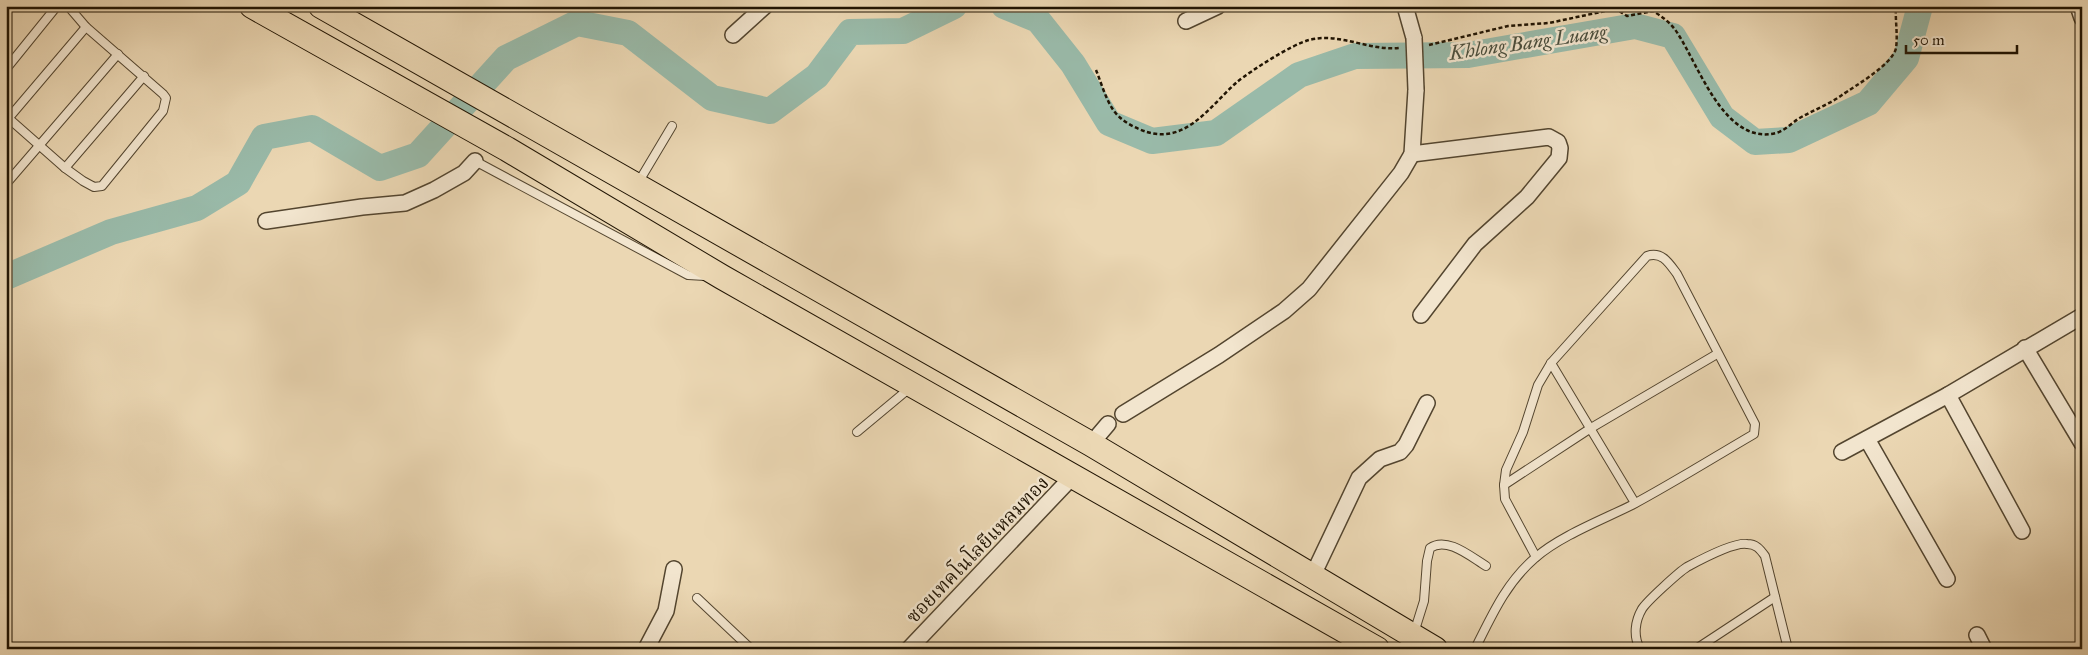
<svg xmlns="http://www.w3.org/2000/svg" width="2088" height="655" viewBox="0 0 2088 655" font-family="'IM FELL Great Primer','Noto Serif Thai',serif">
	<style>
		.lines { fill: none; stroke-linecap: round; stroke-linejoin: round }
		.river { stroke: #99baa9; stroke-width: 26 }
		.lane-casing { stroke: #53452f; stroke-width: 10 }
		.street-casing { stroke: #53452f; stroke-width: 18 }
		.primary-casing { stroke: #201403; stroke-width: 26 }
		.path { stroke: #201403; stroke-width: 2.5; stroke-dasharray: 4 2.5; stroke-linecap: butt }
		.lane { stroke: #f2e5ce; stroke-width: 8 }
		.street { stroke: #f2e5ce; stroke-width: 15 }
		.primary { stroke: #ebd7b3; stroke-width: 24 }
		.street-bridge-casing { stroke: #53452f; stroke-width: 18; stroke-linecap: butt }
		.street-bridge { stroke: #f2e5ce; stroke-width: 15 }
		.labels { text-anchor: middle; stroke-width: 5; stroke-linejoin: round; paint-order: stroke }
		.street-label { font-size: 19px; fill: #201403; stroke: #f2e5ce }
		.water-label { font-size: 20px; font-style: italic; fill: #4a4e3d; stroke: #f2e5ce }
	</style>
	<rect width="100%" height="100%" fill="#ebd7b3"/>
	<filter id="stains"><feTurbulence type="fractalNoise" baseFrequency=".004" numOctaves="4"/><feColorMatrix values="0 0 0 0 .2 0 0 0 0 .09 0 0 0 0 .02 0 0 0 .5 -.17"/></filter>
	<radialGradient id="worn" r=".72"><stop offset=".6" stop-color="#630" stop-opacity="0"/><stop offset="1" stop-color="#630" stop-opacity=".3"/></radialGradient>
	<g class="lines">
		<g class="river">
			<polyline points="1004,6 1038,20 1073,64 1109,123 1152,141 1216,133 1299,75 1355,56 1468,55 1635,26 1673,36 1722,117 1755,142 1789,140 1868,103 1906,58 1920,6"/>
			<polyline points="6,277 111,232 197,208 238,183 264,137 312,128 380,168 418,155 506,58 577,23 628,33 712,98 770,111 817,76 850,32 903,31 954,6"/>
		</g>
		<defs>
			<g id="lane">
				<polyline points="6,69 57,6"/>
				<polyline points="6,116 65,168 83,181 94,187 102,186 163,111 166,98 163,94 86,27 68,6"/>
				<polyline points="7,120 86,27"/>
				<polyline points="475,161 688,275 705,276"/>
				<polyline points="65,168 144,76"/>
				<polyline points="638,183 672,126"/>
				<polyline points="6,184 118,54"/>
				<polyline points="1551,363 1635,503"/>
				<polyline points="857,432 911,387"/>
				<polyline points="1536,557 1505,499 1504,485 1591,428 1717,354"/>
				<polyline points="697,598 751,649"/>
				<path d="M 1414,633 L 1424,601 L 1427,561 L 1430,548 C 1447,536 1471,557 1486,566"/>
				<path d="M 1475,649 C 1492,615 1506,583 1535,558 C 1560,536 1602,520 1632,505 C 1673,483 1713,458 1754,434 L 1755,424 L 1677,274 C 1669,263 1662,251 1647,256 L 1551,363 L 1538,385 L 1523,432 L 1506,470 L 1504,485"/>
				<path d="M 1640,649 C 1633,636 1635,621 1642,609 C 1647,601 1679,572 1687,567 C 1700,560 1733,542 1747,544 C 1756,544 1760,549 1765,556 L 1788,649"/>
				<polyline points="1696,649 1775,597"/>
			</g>
			<g id="street">
				<polyline points="1405,6 1414,38"/>
				<polyline points="2078,6 2082,18"/>
				<polyline points="1186,21 1218,6"/>
				<polyline points="733,35 765,6"/>
				<polyline points="1412,154 1549,137 1558,142 1560,148 1559,158 1527,197 1475,244 1421,315"/>
				<polyline points="266,221 362,207 405,203 434,190 464,173 475,161"/>
				<polyline points="2025,348 2082,443"/>
				<polyline points="1948,395 2022,531"/>
				<polyline points="1123,414 1219,355 1284,311 1309,289 1401,173 1412,154 1416,90"/>
				<polyline points="1867,439 1947,579"/>
				<polyline points="1091,444 1108,424"/>
				<polyline points="1842,452 1948,395 2082,316"/>
				<polyline points="1313,575 1359,478 1380,459 1400,452 1406,445 1427,403"/>
				<polyline points="1977,635 1984,649"/>
				<polyline points="646,649 666,611 674,569"/>
				<polyline points="909,649 1073,476"/>
			</g>
			<g id="primary">
				<polyline points="252,6 507,149 722,277 1377,649"/>
				<polyline points="321,6 1091,444 1435,649"/>
			</g>
		</defs>
		<use href="#lane" class="lane-casing"/>
		<use href="#street" class="street-casing"/>
		<use href="#primary" class="primary-casing"/>
		<g class="path">
			<path d="M 1429,45 L 1508,26 L 1549,23 L 1610,10 L 1616,9 L 1627,16 L 1653,11 C 1663,17 1672,24 1678,34 C 1699,66 1725,146 1776,133 C 1784,131 1791,124 1798,119 C 1813,110 1828,105 1842,95 C 1855,86 1893,64 1896,48 C 1898,35 1895,20 1896,6"/>
			<path d="M 1096,70 C 1101,82 1105,97 1112,108 C 1118,118 1129,125 1139,129 C 1183,149 1208,108 1237,82 C 1252,70 1291,45 1309,40 C 1339,32 1369,51 1399,48"/>
		</g>
		<use href="#lane" class="lane"/>
		<use href="#street" class="street"/>
		<use href="#primary" class="primary"/>
		<defs>
			<polyline id="street-bridge" points="1414,38 1416,90"/>
		</defs>
		<use href="#street-bridge" class="street-bridge-casing"/>
		<use href="#street-bridge" class="street-bridge"/>
	</g>
	<g class="labels">
		<g class="street-label">
			<text transform="translate(977 549) rotate(-46)" y="7">ซอยเทคโนโลยีแหลมทอง</text>
		</g>
		<g class="water-label">
			<text transform="translate(1528 42) rotate(-8)" y="7">Khlong Bang Luang</text>
		</g>
	</g>
	<rect width="2088" height="655" fill="none" stroke="#ebd7b3" stroke-width="25"/>
	<rect x="8" y="8" width="2073" height="640" fill="none" stroke="#201403" stroke-width="2.5"/>
	<rect x="12" y="12" width="2063" height="630" fill="none" stroke="#201403"/>
	<path d="M1906 45v8h111v-8" fill="none" stroke="#201403" stroke-width="2.5"/>
	<text x="1913" y="45" font-size="15" fill="#201403" stroke="#f2e5ce" stroke-width="4" paint-order="stroke">50 m</text>
	<rect width="100%" height="100%" filter="url(#stains)"/>
	<rect width="100%" height="100%" fill="url(#worn)"/>
</svg>
